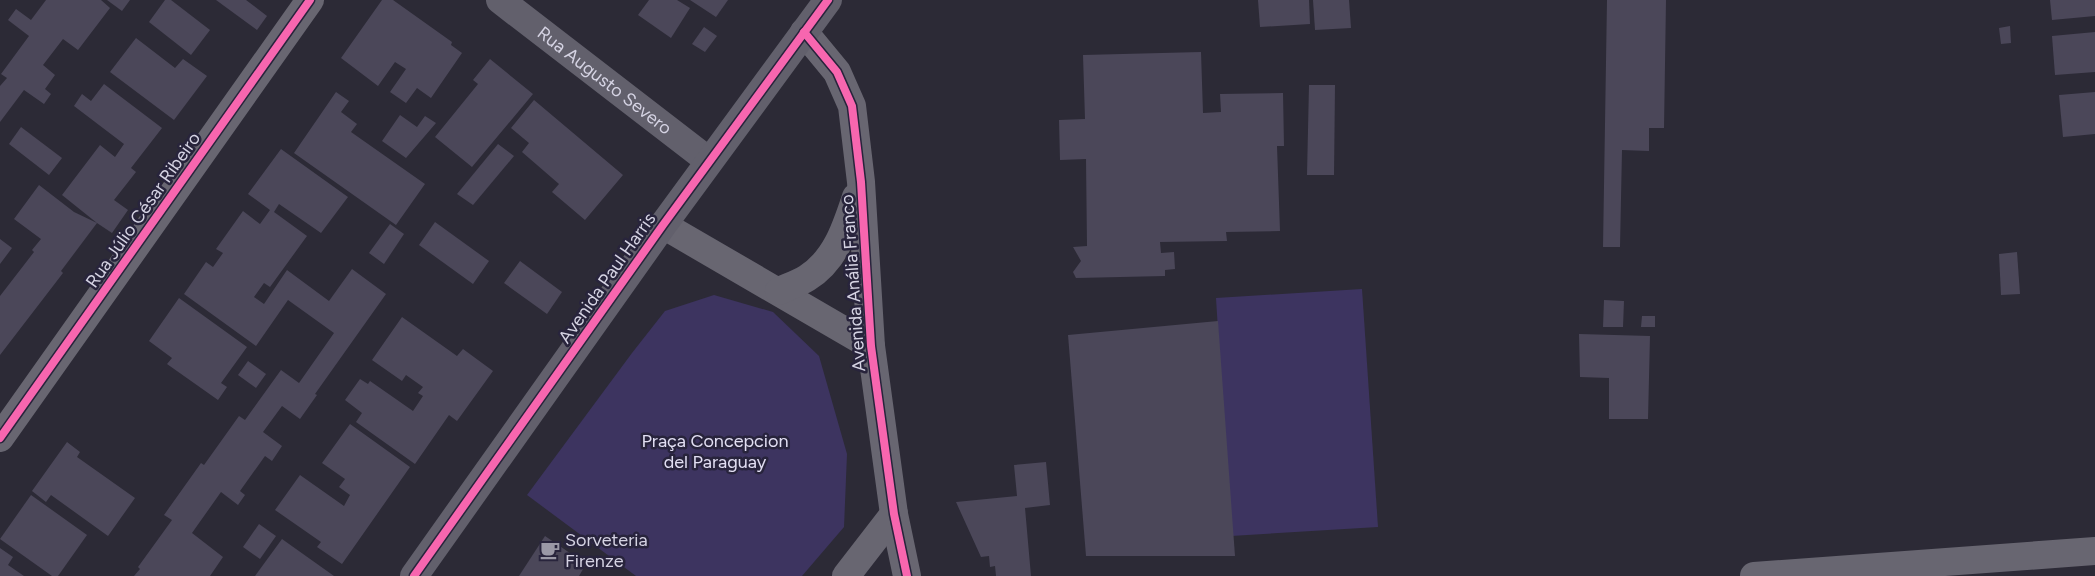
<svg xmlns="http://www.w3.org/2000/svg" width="2095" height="576" viewBox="0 0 2095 576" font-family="Figtree,sans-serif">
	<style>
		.green { fill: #3d3460 }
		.building { fill: #4b4759 }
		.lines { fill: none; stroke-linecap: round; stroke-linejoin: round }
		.street { stroke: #686671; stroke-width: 28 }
		.secondary { stroke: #62606c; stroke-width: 28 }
		.cycleway-casing { stroke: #28243c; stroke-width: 11 }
		.cycleway { stroke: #f766af; stroke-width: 8 }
		.labels { text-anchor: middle; stroke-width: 5; stroke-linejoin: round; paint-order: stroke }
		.street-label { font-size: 18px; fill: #d5d3e3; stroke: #28243c }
		.park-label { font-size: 18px; fill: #e2dff3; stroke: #28243c }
		.poi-label { font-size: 18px; fill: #d5d3e3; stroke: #28243c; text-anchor: start }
	</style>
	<rect width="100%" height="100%" fill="#2c2a36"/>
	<g class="green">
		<polygon points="1362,289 1378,527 1231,536 1216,298"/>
		<polygon points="714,295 773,312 819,356 847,454 844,527 802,576 636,576 527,495 632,353 665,311"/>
	</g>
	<g class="building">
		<polygon points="46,0 101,0 110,8 78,50 63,39 43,65 55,75 45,89 51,94 44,104 24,90 0,122 0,86 7,78 1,74 29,36 8,20 16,9 31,20"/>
		<polygon points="107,0 130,0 122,11"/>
		<polygon points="165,0 171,0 210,30 191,55 149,22"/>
		<polygon points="216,0 246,0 267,16 257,30"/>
		<polygon points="382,0 393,0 452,42 451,45 462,53 431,98 417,88 406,103 390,92 406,69 395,62 378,86 341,58"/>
		<polygon points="649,0 677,0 690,8 671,38 638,15"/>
		<polygon points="690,0 728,0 716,17"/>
		<polygon points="1258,0 1309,0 1310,24 1260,27"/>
		<polygon points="1313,0 1349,0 1351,28 1315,30"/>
		<polygon points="1607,0 1666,0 1664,128 1649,128 1649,151 1622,150 1620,247 1603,247"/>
		<polygon points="2050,0 2095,0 2095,16 2052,20"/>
		<polygon points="2010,26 2011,43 2001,44 1999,28"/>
		<polygon points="704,27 717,36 705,52 692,44"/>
		<polygon points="2095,32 2095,72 2055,75 2052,36"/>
		<polygon points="136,38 175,68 183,59 207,76 174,120 110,72"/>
		<polygon points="1201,52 1203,113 1221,112 1220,94 1283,93 1284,146 1277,146 1280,231 1226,232 1227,241 1160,242 1161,253 1174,252 1175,269 1165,270 1165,276 1076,278 1073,272 1081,261 1073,247 1087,246 1086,159 1060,160 1059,120 1085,119 1083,55"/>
		<polygon points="490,59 533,94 472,167 435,137 478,84 473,80"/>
		<polygon points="104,84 162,128 131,168 136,172 114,200 128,210 112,233 97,223 61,271 63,273 0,355 0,296 34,252 32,250 41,239 14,219 39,185 74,212 97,223 62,195 100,145 115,157 124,144 74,106 82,94 91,101"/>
		<polygon points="1309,85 1335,85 1334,175 1307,175"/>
		<polygon points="336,92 349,101 341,112 357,124 351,132 425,184 396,225 294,153"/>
		<polygon points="2095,92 2095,134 2063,137 2059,95"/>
		<polygon points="534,100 623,175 585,220 552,192 559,184 522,152 529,143 511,128"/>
		<polygon points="400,115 417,127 425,116 436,123 406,158 382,141"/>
		<polygon points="21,127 62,158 49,175 9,144"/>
		<polygon points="498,144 514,156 473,205 457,194"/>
		<polygon points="281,149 348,197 321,233 279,204 274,212 307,236 270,287 264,283 254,297 264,304 287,270 329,301 352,269 386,294 315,394 317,395 300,419 282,406 263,432 282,446 272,461 265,456 240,491 245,495 238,505 221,492 192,533 223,557 210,576 134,576 140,569 138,567 172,520 164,515 201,463 204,465 239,416 245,420 281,370 299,383 334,333 288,300 256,346 184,294 206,262 213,267 223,253 216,249 243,211 260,224 270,210 248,194"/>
		<polygon points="435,222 489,261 473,284 419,245"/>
		<polygon points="390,224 404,234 384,264 369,253"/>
		<polygon points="0,239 12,248 0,264"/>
		<polygon points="2017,252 2020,294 2001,295 1999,254"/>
		<polygon points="520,261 562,292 547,314 504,283"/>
		<polygon points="179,298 247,347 221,383 227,387 218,400 167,364 172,358 149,341"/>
		<polygon points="1604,300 1624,301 1623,327 1603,327"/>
		<polygon points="1642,316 1655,316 1655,327 1641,327"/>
		<polygon points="402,317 457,356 463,349 493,371 457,421 449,415 415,464 356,422 362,413 345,400 360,379 368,384 370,381 413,411 423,396 418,393 423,387 406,375 402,381 372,360"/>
		<polygon points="1218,321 1235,556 1086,556 1068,335"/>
		<polygon points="1579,334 1650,336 1648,419 1609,419 1609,378 1580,377"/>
		<polygon points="248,361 266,374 256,388 238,375"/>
		<polygon points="350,424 410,467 342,564 317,547 321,542 275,510 300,475 344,506 350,495 339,487 345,479 322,463"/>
		<polygon points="67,442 80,452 77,457 135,498 108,536 51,495 46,502 32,491"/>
		<polygon points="1046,462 1050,505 1025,508 1031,576 996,576 995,566 990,567 989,556 981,557 956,502 1017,496 1014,465"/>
		<polygon points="31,495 87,535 58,576 52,576 0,539"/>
		<polygon points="259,524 276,536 260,559 243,547"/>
		<polygon points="545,536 586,564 579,576 519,576"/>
		<polygon points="282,539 334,576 255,576"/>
		<polygon points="0,548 13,557 8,565 24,576 0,576"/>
	</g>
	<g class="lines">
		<g class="street">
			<polyline points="804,32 837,72 852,106 861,182 871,346 894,514 907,576"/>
			<polyline points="663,225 871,346"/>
			<path d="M 779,291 C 788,287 799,283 807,278 C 836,260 846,227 856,197"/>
			<polyline points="0,438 310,0"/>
			<polyline points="846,576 894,514"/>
			<polyline points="1754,576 2095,551"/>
		</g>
		<g class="secondary">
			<path id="s1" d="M 500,0 L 709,161"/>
			<polyline points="414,576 663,225 828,0"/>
		</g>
		<defs>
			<g id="cycleway">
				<polyline points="804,32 837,72 852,106 861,182 871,346 894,514 907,576"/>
				<polyline points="0,438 310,0"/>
				<polyline points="414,576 663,225 828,0"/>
			</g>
		</defs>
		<use href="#cycleway" class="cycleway-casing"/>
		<use href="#cycleway" class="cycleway"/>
	</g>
	<defs>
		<symbol id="cafe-bare" viewBox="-9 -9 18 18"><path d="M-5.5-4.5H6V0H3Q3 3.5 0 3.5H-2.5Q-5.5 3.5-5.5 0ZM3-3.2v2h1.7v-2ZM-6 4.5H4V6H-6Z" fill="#9a98a6" stroke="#28243c" stroke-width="2.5" paint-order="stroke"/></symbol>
	</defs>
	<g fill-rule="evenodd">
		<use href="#cafe-bare" x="536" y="536" width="28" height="28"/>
	</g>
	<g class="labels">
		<g class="street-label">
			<text dy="6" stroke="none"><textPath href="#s1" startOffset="132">Rua Augusto Severo</textPath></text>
			<text transform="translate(143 210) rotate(-55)" y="6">Rua Júlio César Ribeiro</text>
			<text transform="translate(607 278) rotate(-55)" y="6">Avenida Paul Harris</text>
			<text transform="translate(853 283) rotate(-94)" y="6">Avenida Anália Franco</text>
		</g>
		<g class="park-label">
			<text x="715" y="447">Praça Concepcion<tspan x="715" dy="21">del Paraguay</tspan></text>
		</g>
		<g class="poi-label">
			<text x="565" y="546">Sorveteria<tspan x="565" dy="21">Firenze</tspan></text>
		</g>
	</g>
</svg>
